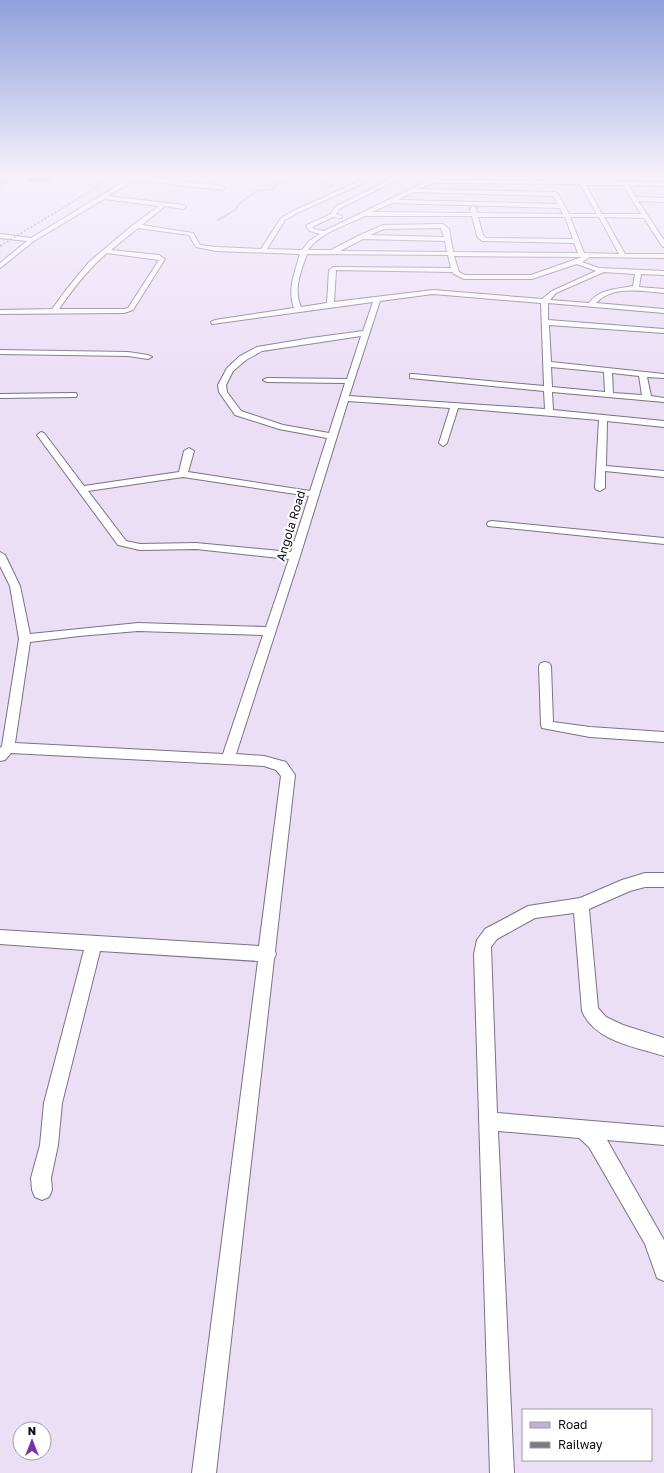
<svg xmlns="http://www.w3.org/2000/svg" width="664" height="1473" viewBox="0 0 664 1473" font-family="'Golos Text',sans-serif">
	<style>
		.lines { fill: none; stroke-linecap: round; stroke-linejoin: round }
		.stream { stroke: #a983ca; stroke-width: 1.5 }
		.building { fill: #6c4789 }
		.minor-casing { stroke: #7c7186; stroke-width: 2 }
		.major-casing { stroke: #6b5280; stroke-width: 2 }
		.minor { fill: #fff; fill-rule: evenodd }
		.major { fill: #c4afd7; fill-rule: evenodd }
		.rail { stroke: #807888; stroke-width: 1.5; stroke-dasharray: 2 2; stroke-linecap: butt }
		.labels { text-anchor: middle; stroke-width: 4; stroke-linejoin: round; paint-order: stroke }
		.far-street-label { font-size: 12px; fill: #0d0911; stroke: #fff }
	</style>
	<rect width="100%" height="100%" fill="#ebdff6"/>
	<g class="lines">
		<polyline class="stream" points="218,220 235,210 240,203 256,191 272,189 280,182 302,175"/>
	</g>
	<polygon class="building" points="39,175 53,179 39,183 26,180"/>
	<g class="lines">
		<defs>
			<g id="minor">
				<path d="M 135,175 L 222,186 L 225,188 L 222,190 L 135,180 L 108,196 L 183,205 L 186,207 L 183,209 L 165,206 L 142,225 L 193,233 L 200,245 L 216,247 L 261,249 L 281,218 L 293,211 L 364,179 L 369,175 L 374,175 L 368,181 L 297,213 L 285,220 L 267,249 L 302,250 L 309,241 L 320,234 L 310,231 L 306,226 L 307,225 L 331,214 L 335,207 L 399,175 L 406,175 L 339,209 L 336,214 L 342,216 L 342,218 L 333,217 L 312,227 L 314,229 L 324,231 L 438,176 L 441,178 L 439,180 L 664,182 L 664,186 L 628,185 L 636,197 L 664,198 L 664,202 L 638,201 L 664,240 L 664,247 L 662,246 L 644,218 L 604,217 L 625,254 L 664,254 L 664,258 L 590,257 L 582,262 L 599,268 L 664,271 L 664,275 L 641,274 L 639,287 L 664,289 L 664,293 C 643,291 612,285 596,303 L 664,309 L 664,313 L 548,303 L 548,320 L 664,329 L 664,333 L 549,325 L 551,362 L 664,374 L 664,378 L 647,377 L 651,396 L 664,398 L 664,402 L 552,392 L 553,410 L 664,421 L 664,427 L 607,421 L 606,466 L 664,471 L 664,477 L 605,471 L 605,488 L 600,491 L 597,490 L 595,488 L 599,420 L 458,408 L 447,443 L 443,446 L 439,443 L 450,408 L 348,401 L 300,556 L 236,754 L 264,756 L 286,762 L 295,775 L 275,951 L 276,954 L 274,959 L 216,1473 L 192,1473 L 258,961 L 100,951 L 62,1103 L 58,1145 L 51,1178 L 52,1190 L 49,1197 L 42,1200 L 35,1197 L 32,1190 L 31,1178 L 40,1145 L 44,1103 L 84,950 L 0,944 L 0,930 L 259,946 L 281,776 L 276,770 L 264,766 L 11,753 L 5,760 L 0,761 L 0,748 L 2,746 L 19,639 L 10,586 L 0,566 L 0,552 L 5,555 L 20,586 L 30,634 L 138,623 L 266,627 L 289,559 L 196,549 L 140,550 L 118,545 L 37,435 L 41,432 L 44,433 L 84,486 L 179,472 L 184,451 L 189,448 L 194,451 L 188,472 L 310,491 L 327,438 L 279,429 L 235,415 L 219,392 L 218,385 L 227,368 L 240,356 L 257,347 L 311,338 L 363,331 L 373,302 L 212,324 L 211,322 L 215,320 L 294,308 C 287,289 295,272 300,254 L 216,251 L 196,247 L 189,235 L 138,228 L 111,250 L 159,255 L 165,259 L 133,310 L 124,313 L 0,314 L 0,310 L 52,309 L 66,290 L 89,262 L 133,225 L 159,206 L 104,199 L 34,241 L 0,268 L 0,263 L 27,241 L 0,238 L 0,234 L 31,238 ZM 433,183 L 580,184 L 597,214 L 569,214 L 558,194 L 555,192 L 419,189 ZM 586,185 L 623,185 L 641,214 L 602,214 ZM 413,192 L 553,196 L 558,204 L 398,200 ZM 392,203 L 560,208 L 563,214 L 477,213 L 476,208 L 473,206 L 470,208 L 471,213 L 372,212 ZM 365,216 L 472,216 L 477,236 L 482,241 L 574,243 L 578,253 L 453,252 L 449,229 L 443,224 L 383,225 L 358,236 L 331,250 L 308,250 C 320,233 346,225 365,216 ZM 478,217 L 565,217 L 573,239 L 486,238 L 483,235 ZM 570,217 L 599,217 L 619,254 L 584,253 ZM 441,228 L 444,237 L 370,235 L 384,229 ZM 363,239 L 445,241 L 447,252 L 340,251 ZM 107,253 L 159,260 L 128,308 L 124,309 L 59,309 C 73,289 88,269 107,253 ZM 307,254 L 448,255 L 451,268 L 333,267 L 329,270 L 327,303 L 301,307 C 293,289 301,271 307,254 ZM 454,256 L 582,257 L 531,275 L 465,275 L 459,272 ZM 577,264 L 596,271 L 552,291 L 542,299 L 433,290 L 334,302 L 336,270 L 452,272 L 454,274 L 464,279 L 532,279 ZM 604,272 L 635,274 L 633,286 C 617,289 599,289 589,303 L 550,300 L 556,293 ZM 433,294 L 541,303 L 544,386 L 413,374 L 410,374 L 410,378 L 544,391 L 545,409 L 349,396 L 380,301 ZM 361,336 L 347,379 L 267,378 L 263,380 L 267,382 L 345,383 L 329,433 L 283,425 L 241,411 L 227,392 L 226,385 L 233,371 L 246,360 L 262,351 ZM 551,367 L 604,372 L 605,392 L 552,387 ZM 612,373 L 639,376 L 642,395 L 613,393 ZM 183,477 L 309,496 L 291,552 L 196,543 L 140,544 L 126,541 L 88,491 ZM 138,631 L 263,635 L 223,754 L 15,743 L 30,642 L 79,636 Z"/>
				<polygon points="340,175 346,175 329,186 324,185"/>
				<polygon points="0,350 128,352 148,355 152,357 148,359 128,356 0,354"/>
				<polygon points="73,393 76,393 77,395 76,397 0,398 0,394"/>
				<polygon points="492,521 664,538 664,544 488,526 487,524 488,522"/>
				<polygon points="545,662 549,663 551,666 553,722 590,727 664,732 664,742 590,737 542,728 541,725 539,666 541,663"/>
				<path d="M 645,873 L 664,873 L 664,887 L 645,887 L 630,891 L 589,909 L 598,1008 L 606,1017 L 623,1025 L 664,1038 L 664,1056 C 636,1047 594,1041 582,1011 L 574,913 L 535,918 L 497,939 L 491,947 L 497,1113 L 664,1127 L 664,1145 L 607,1140 L 664,1240 L 664,1281 L 657,1278 L 645,1244 L 589,1147 L 579,1138 L 498,1131 L 514,1473 L 490,1473 L 474,954 L 477,940 L 485,929 L 528,906 L 580,898 L 622,880 Z"/>
			</g>
			<polygon id="major" points="8,175 16,175 0,185 0,180"/>
		</defs>
		<use href="#minor" class="minor-casing"/>
		<use href="#major" class="major-casing"/>
		<use href="#minor" class="minor"/>
		<use href="#major" class="major"/>
		<polyline class="rail" points="0,246 117,175"/>
	</g>
	<linearGradient id="sky" x2="0" y2="1"><stop stop-color="#8fa0dc"/><stop offset="0.46" stop-color="#f6f1fb"/><stop offset="1" stop-color="#f6f1fb" stop-opacity="0"/></linearGradient>
	<rect width="664" height="382" fill="url(#sky)"/>
	<g class="labels">
		<g class="far-street-label">
			<text transform="translate(291 526) rotate(-73)" y="4">Angola Road</text>
		</g>
	</g>
	<rect x="522" y="1409" width="130" height="52" fill="#ffffff" stroke="#9e9da0"/>
	<rect x="530" y="1422" width="20" height="6" fill="#c4afd7" stroke="#9e9da0"/>
	<text x="558" y="1429" font-size="12" fill="#0d0911">Road</text>
	<rect x="530" y="1442" width="20" height="6" fill="#807888" stroke="#9e9da0"/>
	<text x="558" y="1449" font-size="12" fill="#0d0911">Railway</text>
	<g transform="translate(32 1441)"><circle r="19" fill="#ffffff" stroke="#9e9da0"/>
	<path d="M0-3L7 15L0 10L-7 15Z" fill="#7732a6"/>
	<text y="-6" font-size="11" font-weight="bold" text-anchor="middle" fill="#0d0911">N</text>
	</g>
</svg>
